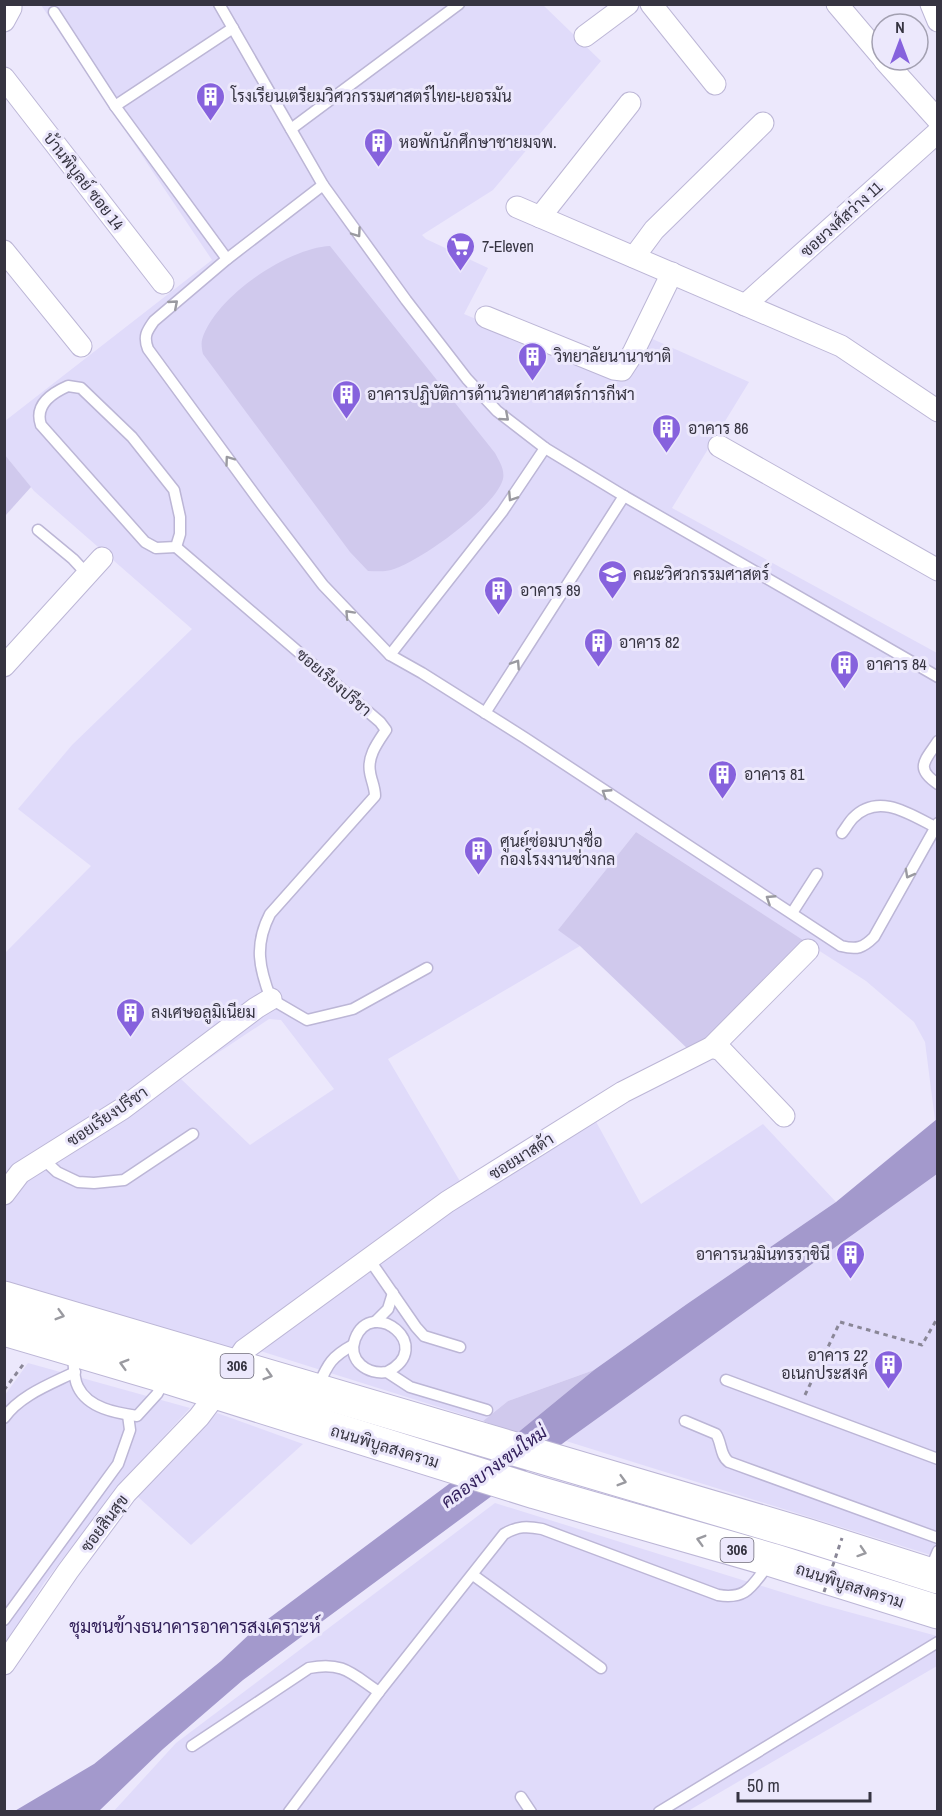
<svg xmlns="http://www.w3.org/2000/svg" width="942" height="1816" viewBox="0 0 942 1816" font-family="'Archivo Narrow',Sarabun,sans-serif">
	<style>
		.built { fill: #e0dbfa; fill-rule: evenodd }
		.green { fill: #d0c9ed }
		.water { fill: #a399cc }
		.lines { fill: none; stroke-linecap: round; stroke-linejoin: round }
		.lane-casing { stroke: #bcb6d6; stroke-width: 13 }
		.street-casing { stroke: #bcb6d6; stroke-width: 23 }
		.primary-casing { stroke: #bcb6d6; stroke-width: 35 }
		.path { stroke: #8a8797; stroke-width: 3; stroke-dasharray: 4.5 4.5; stroke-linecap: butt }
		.lane { stroke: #fff; stroke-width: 10 }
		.street { stroke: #fff; stroke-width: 21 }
		.primary { stroke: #fff; stroke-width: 33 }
		.path-bridge { stroke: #8a8797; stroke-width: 3; stroke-dasharray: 4.5 4.5; stroke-linecap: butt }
		.oneway { stroke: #9a9aa0 }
		.labels { text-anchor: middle; stroke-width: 6; stroke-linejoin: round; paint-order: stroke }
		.shield { fill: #ece8fc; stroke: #6d6a79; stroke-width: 1.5 }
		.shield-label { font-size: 15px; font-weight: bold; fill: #363441 }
		.poi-label { font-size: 16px; fill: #363441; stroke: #ece8fc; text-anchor: start }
		.street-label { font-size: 16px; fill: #363441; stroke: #ece8fc }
		.water-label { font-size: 18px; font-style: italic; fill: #311e5b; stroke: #ece8fc }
		.neighbourhood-label { font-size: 18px; fill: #2f1d57; stroke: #ece8fc }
	</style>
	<rect width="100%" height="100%" fill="#ece8fc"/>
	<g class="built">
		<path d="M 41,5 L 543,5 L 601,61 L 493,190 L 422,235 L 426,239 L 488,268 L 464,314 L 581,363 L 624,378 L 648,337 L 749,382 L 672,508 L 937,653 L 937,1122 L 935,1120 L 925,1042 L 914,1022 L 866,981 L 636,832 L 559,929 L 580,946 L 388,1059 L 461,1183 L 232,1352 L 5,1281 L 4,954 L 91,866 L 18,809 L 72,745 L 192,629 L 34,491 L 5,455 L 5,421 L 212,260 ZM 269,1019 L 281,1020 L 334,1089 L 250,1145 L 180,1078 Z"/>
		<polygon points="594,1118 641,1204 763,1124 836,1202 687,1304 594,1370 508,1401 483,1421 251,1348 384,1255"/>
		<polygon points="937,1174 937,1557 566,1441"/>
		<polygon points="28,1363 190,1408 122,1482 44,1583 5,1645 5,1395"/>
		<polygon points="217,1413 303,1444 191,1545 137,1496"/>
		<polygon points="495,1503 823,1605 937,1636 937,1666 688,1811 113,1812 176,1743"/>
	</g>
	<g class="green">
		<path d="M 330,246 L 495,453 C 499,461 505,469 503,479 C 496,507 418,563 391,570 C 384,572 375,571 368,571 L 350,552 L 203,354 C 202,350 201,344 202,340 C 214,298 287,248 330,246 Z"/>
		<polygon points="5,455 31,487 5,516 4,516"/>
		<polygon points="636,832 806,942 711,1041 690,1051 580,946 558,930"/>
		<polygon points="594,1370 516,1434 483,1421 508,1401"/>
	</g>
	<polygon class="water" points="937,1119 937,1174 566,1441 243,1680 163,1749 99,1811 13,1812 94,1764 221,1661 256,1628 516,1434 594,1370 687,1304 836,1202"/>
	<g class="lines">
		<defs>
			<g id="lane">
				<polyline points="219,4 323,185 406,300 467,379 497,411 545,448 624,496 938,677"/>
				<polyline points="54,12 115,106"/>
				<polyline points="291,129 459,4"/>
				<path d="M 323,185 L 227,259 L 154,321 C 147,331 143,336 148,349 L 263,506 L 323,585 L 390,655 L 422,673 L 525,738 L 841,946 C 857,950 863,948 874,937 L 938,823"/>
				<polyline points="227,259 115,106 233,28"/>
				<path d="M 68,386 L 81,388 L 132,437 L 174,490 L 180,517 L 180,534 L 176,547 L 156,548 L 145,542 L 41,425 C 34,405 52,393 68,386 Z"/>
				<polyline points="38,530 73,559 86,573"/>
				<path d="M 176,547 L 380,722 L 386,730 C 378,742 367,756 370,772 C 371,780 375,787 375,796 L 270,914 C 254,945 259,968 271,999 L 307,1020 L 353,1009 L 427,968"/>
				<polyline points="390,655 502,512 545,448"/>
				<polyline points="485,713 624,496"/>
				<path d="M 938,741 C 925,761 914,768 938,784"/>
				<path d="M 842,833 C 846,828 849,822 853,818 C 878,792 910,814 935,827"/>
				<polyline points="792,913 817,874"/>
				<polyline points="42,1158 57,1172 78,1182 94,1183 124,1180 193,1134"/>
				<polyline points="369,1259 416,1327 424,1336 460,1347"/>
				<polyline points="375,1322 388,1309 393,1293"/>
				<path d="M 73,1353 C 74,1363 73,1378 78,1387 C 88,1408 116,1413 137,1416 L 157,1394 L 165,1380"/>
				<path d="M 387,1372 C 437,1347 372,1295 355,1339 C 347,1361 368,1375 387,1372 L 410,1387 L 487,1410"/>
				<polyline points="726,1380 938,1459"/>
				<path d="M 318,1386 C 328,1364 331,1357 353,1345"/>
				<path d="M 4,1418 C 20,1395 51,1384 75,1372"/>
				<path d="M 685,1421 L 716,1434 C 722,1443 720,1456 729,1462 L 938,1538"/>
				<polyline points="930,1570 938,1551"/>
				<polyline points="473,1575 601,1668"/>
				<polyline points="4,1620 118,1464 130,1430 128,1415"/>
				<path d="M 192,1746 L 309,1668 C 343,1661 352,1674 379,1692"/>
				<polyline points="521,1797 531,1812"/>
				<path d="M 289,1812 L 379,1692 L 504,1534 C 518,1526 527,1526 542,1529 L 718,1595 C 748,1600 752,1585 769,1564"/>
				<polyline points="659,1812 938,1642"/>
			</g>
			<g id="street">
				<polyline points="651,4 715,84"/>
				<polyline points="837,4 882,57"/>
				<polyline points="931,4 938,21"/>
				<polyline points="4,21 11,8 11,4"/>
				<polyline points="585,36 628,4"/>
				<polyline points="884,60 938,120"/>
				<polyline points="4,78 163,283"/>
				<polyline points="517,207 841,346 938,411"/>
				<polyline points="540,217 630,103"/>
				<polyline points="4,251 81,346"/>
				<polyline points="634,257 654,230 763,123"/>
				<polyline points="745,305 938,132"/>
				<polyline points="486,317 614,369 622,370 633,353 672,273"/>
				<polyline points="719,446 938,570"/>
				<polyline points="4,666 102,558"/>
				<polyline points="712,1047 721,1050 784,1116"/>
				<polyline points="4,1194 20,1173 122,1109 256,1008 271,999"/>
				<polyline points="238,1366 240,1356 244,1350 447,1202 623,1092 712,1047 808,950"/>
				<polyline points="4,1664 68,1571 126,1493 199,1417 217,1393"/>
			</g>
			<g id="primary">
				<polyline points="4,1298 806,1535 938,1577"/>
				<polyline points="4,1329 167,1377 535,1492 772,1560 938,1612"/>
			</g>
		</defs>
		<use href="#lane" class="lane-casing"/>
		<use href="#street" class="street-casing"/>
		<use href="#primary" class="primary-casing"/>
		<g class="path">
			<polyline points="4,1390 25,1362"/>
			<polyline points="805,1395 840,1322 922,1345 938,1317"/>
		</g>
		<use href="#lane" class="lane"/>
		<use href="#street" class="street"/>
		<use href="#primary" class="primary"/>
		<polyline class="path-bridge" points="824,1592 842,1538"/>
	</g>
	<defs><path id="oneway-chevron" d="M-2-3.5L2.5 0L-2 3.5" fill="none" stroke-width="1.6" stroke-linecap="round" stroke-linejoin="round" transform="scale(1.5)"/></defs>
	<g class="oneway">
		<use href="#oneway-chevron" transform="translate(357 233) rotate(55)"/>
		<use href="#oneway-chevron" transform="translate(174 304) rotate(-41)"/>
		<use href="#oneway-chevron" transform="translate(505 417) rotate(41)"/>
		<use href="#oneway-chevron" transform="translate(229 460) rotate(-126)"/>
		<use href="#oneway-chevron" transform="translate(512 497) rotate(123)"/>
		<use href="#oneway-chevron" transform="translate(349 614) rotate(-133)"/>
		<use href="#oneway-chevron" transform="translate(516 664) rotate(-57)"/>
		<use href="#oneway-chevron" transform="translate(606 793) rotate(-147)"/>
		<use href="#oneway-chevron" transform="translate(909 874) rotate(119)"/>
		<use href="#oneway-chevron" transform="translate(770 899) rotate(-147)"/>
		<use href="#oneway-chevron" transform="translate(60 1315) rotate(16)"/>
		<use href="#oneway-chevron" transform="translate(124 1364) rotate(-164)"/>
		<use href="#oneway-chevron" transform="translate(268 1375) rotate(17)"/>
		<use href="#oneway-chevron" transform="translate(622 1481) rotate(16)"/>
		<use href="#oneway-chevron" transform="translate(701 1540) rotate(-164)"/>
		<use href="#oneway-chevron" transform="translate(862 1552) rotate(18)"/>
	</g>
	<defs>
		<symbol id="building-pin" viewBox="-11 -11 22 30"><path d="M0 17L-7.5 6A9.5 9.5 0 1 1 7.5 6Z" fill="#8662dd" stroke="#ece8fc"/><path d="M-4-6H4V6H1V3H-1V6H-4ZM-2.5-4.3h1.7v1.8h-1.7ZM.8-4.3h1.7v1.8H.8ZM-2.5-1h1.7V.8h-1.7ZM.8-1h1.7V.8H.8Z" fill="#fff"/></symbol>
		<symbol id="supermarket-pin" viewBox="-11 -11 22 30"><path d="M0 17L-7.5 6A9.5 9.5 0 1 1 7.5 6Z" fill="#8662dd" stroke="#ece8fc"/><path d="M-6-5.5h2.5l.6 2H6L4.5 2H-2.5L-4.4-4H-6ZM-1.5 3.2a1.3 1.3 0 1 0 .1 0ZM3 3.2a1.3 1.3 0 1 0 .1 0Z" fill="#fff"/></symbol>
		<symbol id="university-pin" viewBox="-11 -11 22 30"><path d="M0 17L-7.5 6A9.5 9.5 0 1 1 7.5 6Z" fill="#8662dd" stroke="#ece8fc"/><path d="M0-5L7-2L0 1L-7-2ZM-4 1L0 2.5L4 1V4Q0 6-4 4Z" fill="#fff"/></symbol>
	</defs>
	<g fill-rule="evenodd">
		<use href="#building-pin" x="194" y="80" width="33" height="45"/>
		<use href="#building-pin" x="362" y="126" width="33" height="45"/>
		<use href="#supermarket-pin" x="444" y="230" width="33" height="45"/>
		<use href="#building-pin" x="516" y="340" width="33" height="45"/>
		<use href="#building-pin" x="330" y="378" width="33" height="45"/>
		<use href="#building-pin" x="650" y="412" width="33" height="45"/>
		<use href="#university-pin" x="596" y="558" width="33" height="45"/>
		<use href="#building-pin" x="482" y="574" width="33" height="45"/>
		<use href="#building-pin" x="582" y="626" width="33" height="45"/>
		<use href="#building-pin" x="828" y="648" width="33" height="45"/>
		<use href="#building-pin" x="706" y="758" width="33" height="45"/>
		<use href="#building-pin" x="462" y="834" width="33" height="45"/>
		<use href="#building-pin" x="114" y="996" width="33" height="45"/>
		<use href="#building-pin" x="834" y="1238" width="33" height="45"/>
		<use href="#building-pin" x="872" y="1348" width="33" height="45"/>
	</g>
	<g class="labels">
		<g class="shield">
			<rect x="220.5" y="1354" width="33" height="24" rx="4.5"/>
			<rect x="720.5" y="1538" width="33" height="24" rx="4.5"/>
		</g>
		<g class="shield-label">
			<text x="237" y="1371">306</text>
			<text x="737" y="1555">306</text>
		</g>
		<g class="poi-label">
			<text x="231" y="102">โรงเรียนเตรียมวิศวกรรมศาสตร์ไทย-เยอรมัน</text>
			<text x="399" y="148">หอพักนักศึกษาชายมจพ.</text>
			<text x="482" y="252">7-Eleven</text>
			<text x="554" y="362">วิทยาลัยนานาชาติ</text>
			<text x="367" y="400">อาคารปฏิบัติการด้านวิทยาศาสตร์การกีฬา</text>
			<text x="688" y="434">อาคาร 86</text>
			<text x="633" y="580">คณะวิศวกรรมศาสตร์</text>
			<text x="520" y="596">อาคาร 89</text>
			<text x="619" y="648">อาคาร 82</text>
			<text x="866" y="670">อาคาร 84</text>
			<text x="744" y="780">อาคาร 81</text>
			<text x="500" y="847">ศูนย์ซ่อมบางซื่อ<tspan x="500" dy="18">กองโรงงานช่างกล</tspan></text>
			<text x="151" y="1018">ลงเศษอลูมิเนียม</text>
			<text x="830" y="1260" text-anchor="end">อาคารนวมินทรราชินี</text>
			<text x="868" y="1361" text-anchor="end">อาคาร 22<tspan x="868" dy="18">อเนกประสงค์</tspan></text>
		</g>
		<g class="street-label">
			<text transform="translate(84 181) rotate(52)" y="6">บ้านพิบูลย์ ซอย 14</text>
			<text transform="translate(841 219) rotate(-42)" y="6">ซอยวงศ์สว่าง 11</text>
			<text transform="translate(334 682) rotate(41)" y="6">ซอยเรียงปรีชา</text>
			<text transform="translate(107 1116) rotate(-34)" y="6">ซอยเรียงปรีชา</text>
			<text transform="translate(521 1156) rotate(-32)" y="6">ซอยมาสด้า</text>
			<text transform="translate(385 1446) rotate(17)" y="6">ถนนพิบูลสงคราม</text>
			<text transform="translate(104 1523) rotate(-53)" y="6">ซอยสินสุข</text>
			<text transform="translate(850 1585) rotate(18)" y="6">ถนนพิบูลสงคราม</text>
		</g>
		<g class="water-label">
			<text transform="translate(494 1467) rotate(-36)" y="6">คลองบางเขนใหม่</text>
		</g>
		<g class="neighbourhood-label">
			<text x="195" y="1633">ชุมชนข้างธนาคารอาคารสงเคราะห์</text>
		</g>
	</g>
	<rect width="942" height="1816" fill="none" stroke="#363441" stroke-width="12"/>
	<g transform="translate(900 42)"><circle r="28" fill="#ece8fc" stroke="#a3a0b1" stroke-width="1.5"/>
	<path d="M0-4.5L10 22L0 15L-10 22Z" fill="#8662dd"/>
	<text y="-9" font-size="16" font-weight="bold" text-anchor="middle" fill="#363441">N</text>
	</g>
	<path d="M738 1792v9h132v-9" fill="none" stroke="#363441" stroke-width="3"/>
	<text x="747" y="1792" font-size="18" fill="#363441" stroke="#ece8fc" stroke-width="4.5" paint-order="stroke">50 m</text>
</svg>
